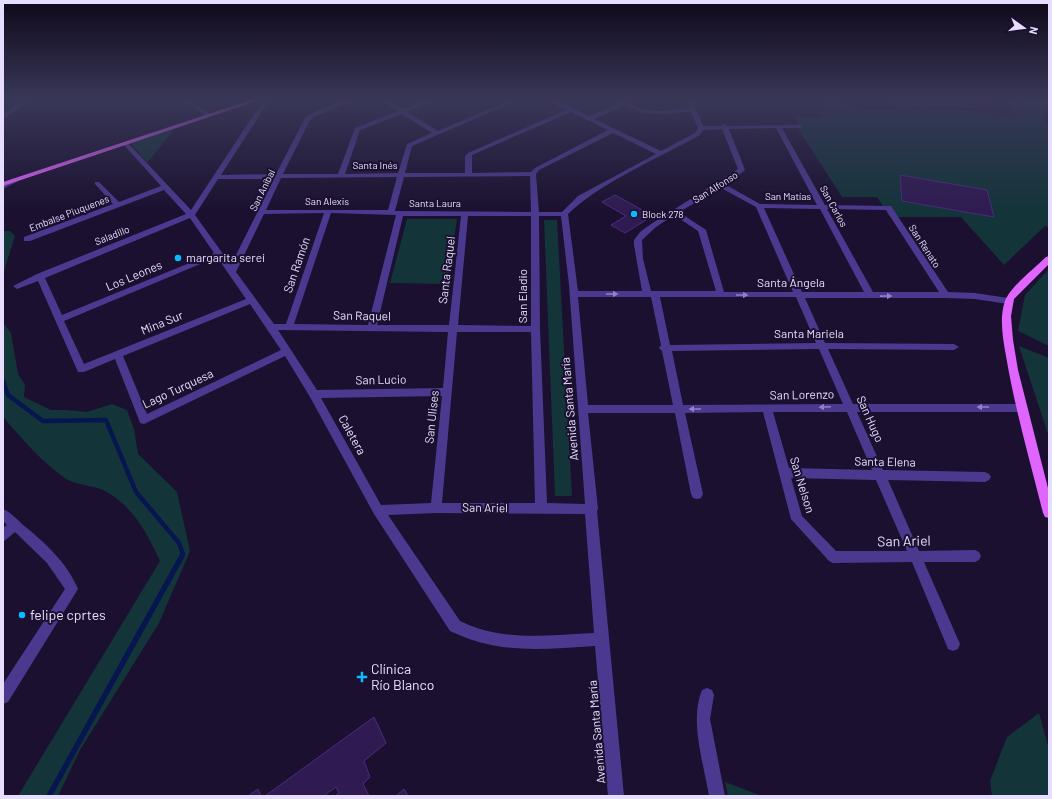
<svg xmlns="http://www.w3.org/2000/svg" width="1052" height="799" viewBox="0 0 1052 799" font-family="Barlow,sans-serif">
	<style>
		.green { fill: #133439 }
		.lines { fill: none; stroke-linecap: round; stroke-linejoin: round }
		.stream-far1 { stroke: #081650; stroke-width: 4.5 }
		.stream { stroke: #081650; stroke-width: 5.5 }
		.building { fill: #2f1b51; stroke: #4a2c7e }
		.minor { fill: #4b3990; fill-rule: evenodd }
		.major { fill: #e065ff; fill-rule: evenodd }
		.oneway { fill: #9183c2 }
		.poi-dot { fill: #0abcff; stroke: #1b102f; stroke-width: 1.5 }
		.labels { text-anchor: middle; stroke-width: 4; stroke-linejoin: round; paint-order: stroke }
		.far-street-label { font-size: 10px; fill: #e7deff; stroke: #1b102f }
		.far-poi-label { font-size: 10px; fill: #e7deff; stroke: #1b102f; text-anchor: start }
		.poi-label { font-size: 12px; fill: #e7deff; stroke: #1b102f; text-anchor: start }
		.street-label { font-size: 12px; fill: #e7deff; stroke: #1b102f }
		.near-street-label { font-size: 14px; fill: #e7deff; stroke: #1b102f }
		.near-poi-label { font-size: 14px; fill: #e7deff; stroke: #1b102f; text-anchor: start }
	</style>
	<rect width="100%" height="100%" fill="#1b102f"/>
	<g class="green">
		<polygon points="1004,99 1049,99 1049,103 1045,106 1043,118 1049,127 1049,227 1045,226 1004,265 961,217 890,217 877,197 842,197 799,130 797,116 820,118 825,100 839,101 863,110 951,109 1015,115"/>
		<polygon points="175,128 147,163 131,143"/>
		<polygon points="407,219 457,219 447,284 390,283"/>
		<polygon points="544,220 557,220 572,496 555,496"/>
		<polygon points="3,231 10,231 15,236 3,274"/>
		<polygon points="1049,269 1049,346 1018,331 1025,295"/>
		<path d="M 3,323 L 11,333 L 18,374 L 25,385 L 24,397 L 51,410 L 66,410 L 87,412 L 112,404 L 127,410 L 134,429 L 138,454 L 177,492 L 190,551 L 159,623 L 80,750 L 58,796 L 18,796 L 160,561 C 147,533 134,508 107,492 C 95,485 78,486 66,479 C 42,462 22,439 3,417 Z"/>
		<polygon points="1019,346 1049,358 1049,437"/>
		<polygon points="1039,713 1049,749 1049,796 992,796 990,781 1007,737"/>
		<polygon points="725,782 762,796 728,796"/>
	</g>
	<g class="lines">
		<polyline class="stream-far1" points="3,381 8,395 43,421 106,420 136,492 179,543 183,554 181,557"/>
		<polyline class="stream" points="49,796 182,556"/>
	</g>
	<g class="building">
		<polygon points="887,99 988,99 999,108 946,106 895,107"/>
		<polygon points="900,175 987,190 994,217 902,201"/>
		<polygon points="615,195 648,213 641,217 646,220 625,233 611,225 626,216 602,202"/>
		<polygon points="374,717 386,743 364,761 370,777 363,784 369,796 335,796 339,793 336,787 326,794 327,796 265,796"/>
		<polygon points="258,789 261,796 248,796"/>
		<polygon points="404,789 408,796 396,796"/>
	</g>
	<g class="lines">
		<g class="minor">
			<polygon points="26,99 33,99 3,119 3,114"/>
			<polygon points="181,99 188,99 213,116 208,117"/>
			<path d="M 264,99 L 270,99 L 221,175 L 276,174 L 305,118 C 318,109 344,99 359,99 L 315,116 L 310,120 L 283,174 L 338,174 L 355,128 L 398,111 L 380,99 L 387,99 L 403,109 L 429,99 L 438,99 L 407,112 L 438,131 L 513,99 L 521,99 L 412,146 L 405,173 L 465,173 L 465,156 L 468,153 L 566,110 L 546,99 L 554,99 L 589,116 L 620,103 L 614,99 C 626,99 632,106 643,109 C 657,113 675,109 690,108 L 686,99 L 692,99 L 703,126 L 721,126 L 724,124 L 727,126 L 802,125 L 803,126 L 800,128 L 782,128 L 825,205 L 891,206 L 948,292 L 975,293 L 1008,298 L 1012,301 L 1008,304 L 975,299 L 945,298 L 805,298 L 825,343 L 954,344 L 959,347 L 954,350 L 828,349 L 853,404 L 1022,404 L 1026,405 L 1027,408 L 1026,411 L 1022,412 L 857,412 L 883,470 L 985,472 L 989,474 L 991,477 L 989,480 L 985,482 L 888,480 L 919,551 L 975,550 L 979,552 L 981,556 L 979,560 L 975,562 L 924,562 L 960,644 L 958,649 L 953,651 L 948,649 L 912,562 L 833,563 L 829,561 L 791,519 L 763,412 L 685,413 L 703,494 L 701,498 L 697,499 L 693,498 L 691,494 L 675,413 L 588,413 L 598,509 L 597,511 L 624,796 L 608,796 L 595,646 C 542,649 500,655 450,631 L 374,514 L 310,397 L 285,356 L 144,424 L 140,423 L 139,420 L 115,359 L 84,372 L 78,372 L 38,281 L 17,289 L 13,286 L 37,274 L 186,214 L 164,190 L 30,241 L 24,241 L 24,237 L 113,204 L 95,184 L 95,182 L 99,182 L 119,202 L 161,186 L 124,145 L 124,143 L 128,143 L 191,210 ZM 625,105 L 642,113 L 658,114 L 691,112 L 698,128 L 695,133 L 661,151 L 594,119 ZM 571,112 L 608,130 L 535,168 L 531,172 L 472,173 L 472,155 ZM 402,114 L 432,133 L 407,144 L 398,173 L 345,174 L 360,130 ZM 776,128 L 817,205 L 760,204 L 726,185 L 745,170 L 729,129 ZM 722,129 L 738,169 L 651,224 L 640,232 L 634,240 L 634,245 L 642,291 L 578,291 L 568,214 C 603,181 657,159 700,135 L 703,130 ZM 613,133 L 656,154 L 578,196 L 562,212 L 539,212 L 536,174 L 539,170 ZM 530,176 L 531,212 L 395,211 L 404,177 ZM 397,177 L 388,210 L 266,210 L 281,178 ZM 218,179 L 274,179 L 231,265 L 195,215 ZM 721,188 L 756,207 L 793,292 L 724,292 L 706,230 L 679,212 ZM 764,208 L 820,209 L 864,292 L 802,292 ZM 827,209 L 886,210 L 939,292 L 873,292 ZM 324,213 L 286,324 L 274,324 L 236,272 L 264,214 ZM 331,213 L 396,215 L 368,325 L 294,324 ZM 674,215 L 698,231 L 716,291 L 651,291 L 643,259 L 642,240 L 656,227 ZM 403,216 L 461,216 L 449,325 L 377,325 ZM 468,216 L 531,216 L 531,326 L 458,325 ZM 539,216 L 561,216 L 569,285 L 585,504 L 547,503 L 540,329 ZM 190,218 L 214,253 L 62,315 L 45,278 ZM 217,257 L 246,299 L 84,364 L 64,321 ZM 578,297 L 651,297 L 661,345 L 659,348 L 662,351 L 673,405 L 588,405 ZM 660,297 L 796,297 L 816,343 L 670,345 ZM 250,304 L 281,350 L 147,414 L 123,356 ZM 278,330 L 448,332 L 443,388 L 317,390 ZM 457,332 L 531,332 L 535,503 L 442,503 ZM 819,349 L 843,404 L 683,405 L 672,351 ZM 442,396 L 431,503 L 381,505 L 321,398 ZM 773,412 L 847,412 L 872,470 L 789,468 ZM 791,478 L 876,480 L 907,551 L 836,551 L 802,516 ZM 436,513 L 585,514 L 594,633 C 549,635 502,642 460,621 L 388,515 Z"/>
			<polygon points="12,180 18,181 3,189 3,184"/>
			<path d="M 3,509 C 10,512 16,518 22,524 C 44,542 67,562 78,589 L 8,702 L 3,704 L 3,684 L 65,589 L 47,563 L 15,532 L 3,542 L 3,528 L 7,525 L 3,521 Z"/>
			<path d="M 707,688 L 712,690 L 714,695 L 710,719 L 725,796 L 709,796 C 704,764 689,721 702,690 Z"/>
		</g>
		<g class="major">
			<polygon points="254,99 263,99 3,186 3,182"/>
			<path d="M 1049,256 L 1049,264 L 1014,299 L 1011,316 L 1013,340 L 1018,370 L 1049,492 L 1049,518 L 1045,517 L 1043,513 C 1030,461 1015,409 1006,356 C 1003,339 999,318 1005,301 C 1010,287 1035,268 1046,257 Z"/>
		</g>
	</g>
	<defs><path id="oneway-solid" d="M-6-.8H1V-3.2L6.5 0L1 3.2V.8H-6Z"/></defs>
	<g class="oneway">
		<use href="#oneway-solid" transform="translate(612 294)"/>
		<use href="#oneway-solid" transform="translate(742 295)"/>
		<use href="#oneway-solid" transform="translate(886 296) rotate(-1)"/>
		<use href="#oneway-solid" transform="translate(825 407) rotate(178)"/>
		<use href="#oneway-solid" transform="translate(983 407) rotate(-180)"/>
		<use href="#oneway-solid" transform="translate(695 409) rotate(180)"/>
	</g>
	<linearGradient id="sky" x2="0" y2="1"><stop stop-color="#0f091a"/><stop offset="0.47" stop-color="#393758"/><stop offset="1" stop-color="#393758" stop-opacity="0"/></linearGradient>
	<rect width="1052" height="211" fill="url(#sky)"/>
	<g class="poi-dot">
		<circle cx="634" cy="214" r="4"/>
		<circle cx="178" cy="258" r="4"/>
		<circle cx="22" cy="615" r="4"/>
		<path d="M360 671h4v4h4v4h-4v4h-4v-4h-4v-4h4z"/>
	</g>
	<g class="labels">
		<g class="far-street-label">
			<text x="375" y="169">Santa Inés</text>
			<text transform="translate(715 187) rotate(-32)" y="4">San Alfonso</text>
			<text transform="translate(262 190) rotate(-64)" y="4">San Aníbal</text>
			<text x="788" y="200">San Matías</text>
			<text x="327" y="205">San Alexis</text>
			<text x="435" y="207">Santa Laura</text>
			<text transform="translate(834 206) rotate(61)" y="4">San Carlos</text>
			<text transform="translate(69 213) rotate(-21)" y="4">Embalse Piuquenes</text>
			<text transform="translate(112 235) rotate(-22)" y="4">Saladillo</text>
			<text transform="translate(925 246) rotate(57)" y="4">San Renato</text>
		</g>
		<g class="far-poi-label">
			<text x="642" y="218">Block 278</text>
		</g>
		<g class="poi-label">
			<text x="186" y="262">margarita serei</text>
		</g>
		<g class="street-label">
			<text transform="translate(297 265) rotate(-71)" y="4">San Ramón</text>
			<text transform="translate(447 270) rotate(-83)" y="4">Santa Raquel</text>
			<text transform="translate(134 276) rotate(-23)" y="4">Los Leones</text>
			<text x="791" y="287">Santa Ángela</text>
			<text transform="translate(523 296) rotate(-90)" y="4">San Eladio</text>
			<text transform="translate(362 316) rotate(1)" y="4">San Raquel</text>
			<text transform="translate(162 323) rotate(-22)" y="4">Mina Sur</text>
			<text x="809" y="338">Santa Mariela</text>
			<text transform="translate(381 380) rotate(-1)" y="4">San Lucio</text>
			<text transform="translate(178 389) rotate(-25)" y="4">Lago Turquesa</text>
			<text transform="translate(802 395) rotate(-1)" y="4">San Lorenzo</text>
			<text transform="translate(570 409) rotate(-95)" y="4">Avenida Santa María</text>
			<text transform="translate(432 417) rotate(-84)" y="4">San Ulises</text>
			<text transform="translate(870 419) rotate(66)" y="4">San Hugo</text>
			<text transform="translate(352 435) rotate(61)" y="4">Caletera</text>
			<text transform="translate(885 462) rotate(1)" y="4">Santa Elena</text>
			<text transform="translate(802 485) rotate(73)" y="4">San Nelson</text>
			<text transform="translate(485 508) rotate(1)" y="4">San Ariel</text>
			<text transform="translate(597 732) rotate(-95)" y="4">Avenida Santa María</text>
		</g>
		<g class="near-street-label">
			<text transform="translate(904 541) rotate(-1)" y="5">San Ariel</text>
		</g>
		<g class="near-poi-label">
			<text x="30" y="620">felipe cprtes</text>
			<text x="371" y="674">Clínica<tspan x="371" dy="16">Río Blanco</tspan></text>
		</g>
	</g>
	<rect width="1052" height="799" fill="none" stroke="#e7deff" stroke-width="8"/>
	<g transform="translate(1024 28) rotate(104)" stroke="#1b102f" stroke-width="3" paint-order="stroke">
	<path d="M0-3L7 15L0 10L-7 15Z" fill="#e7deff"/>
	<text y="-6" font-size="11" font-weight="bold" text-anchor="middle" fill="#e7deff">N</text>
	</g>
</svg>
